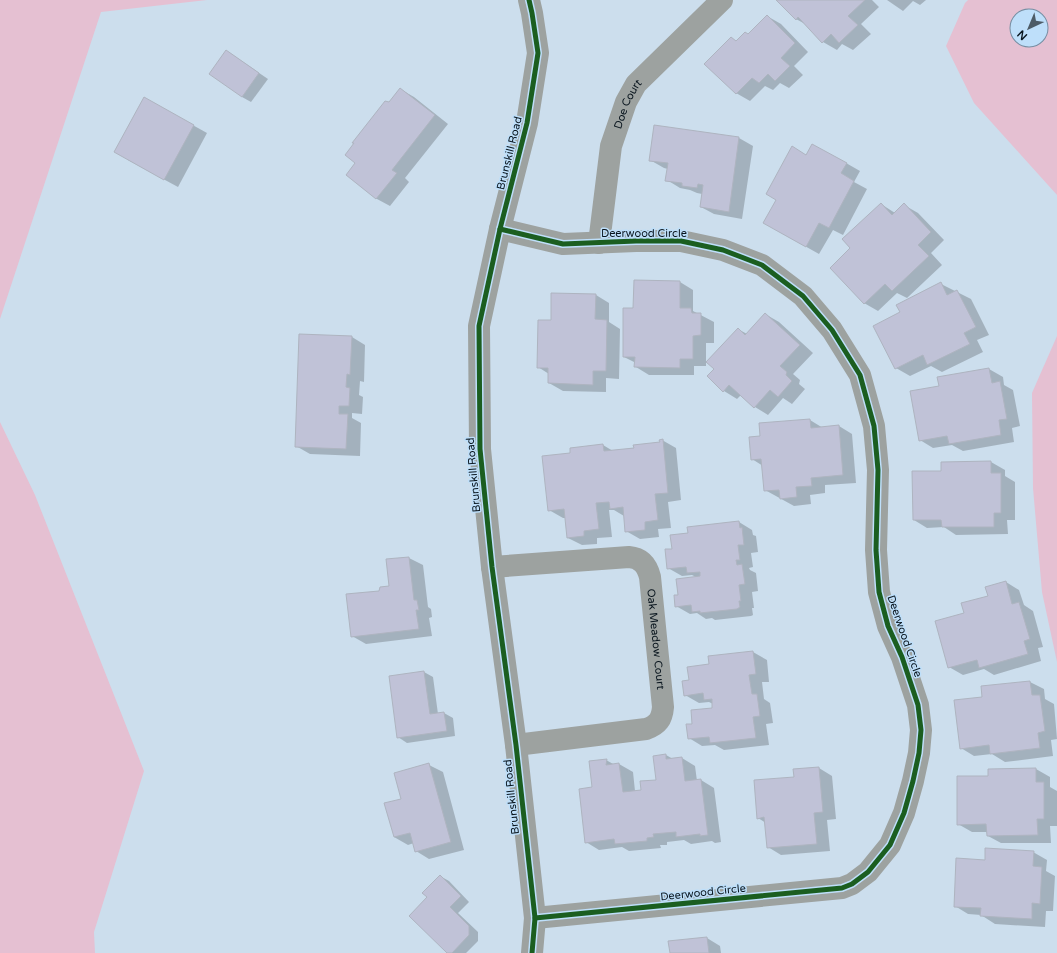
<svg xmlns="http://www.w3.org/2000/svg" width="1057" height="953" viewBox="0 0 1057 953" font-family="'Varela Round',sans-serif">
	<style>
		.green { fill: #e5c0d2; fill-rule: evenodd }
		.shadow { fill: #0003 }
		.building { fill: #c0c2d7; stroke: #aeb4c0 }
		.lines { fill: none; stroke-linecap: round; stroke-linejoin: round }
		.minor { stroke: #9da2a0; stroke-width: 22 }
		.cycleway-casing { stroke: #bedffa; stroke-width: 8 }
		.cycleway { stroke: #1b5e20; stroke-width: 5 }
		.labels { text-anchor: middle; stroke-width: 3; stroke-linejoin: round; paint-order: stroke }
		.street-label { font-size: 11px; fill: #09151e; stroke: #bedffa }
	</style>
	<rect width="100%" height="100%" fill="#ccdeed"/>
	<g class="green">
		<polygon points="0,0 207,0 101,12 0,319"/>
		<path d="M 968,0 L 1057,0 L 1057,195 L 974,103 L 946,46 L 965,3 ZM 1017,16 L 1041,16 L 1041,40 L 1017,40 Z"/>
		<polygon points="1057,336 1057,662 1042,592 1033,488 1032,393"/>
		<polygon points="0,422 35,495 144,771 94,932 95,953 0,953"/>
	</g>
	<g class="shadow">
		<polygon points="778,0 872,0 879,7 861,24 871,34 853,50 842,44 837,50 823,42 807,25 796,19"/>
		<polygon points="887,0 926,0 920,5 913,1 903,11"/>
		<polygon points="767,16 781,24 808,52 794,66 803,75 789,88 780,83 773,90 765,86 750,101 736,93 731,38 737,42 749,35"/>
		<polygon points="227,51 268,79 251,102 242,97"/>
		<polygon points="400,89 414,97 448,124 405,178 409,182 390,206 377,199 347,175 357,163 389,104"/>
		<polygon points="144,98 207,133 178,187 128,160"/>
		<polygon points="655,126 739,138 753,146 742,219 714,214 701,207 702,194 697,193 690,190 680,188 667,180 668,169 664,168 650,160"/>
		<polygon points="807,156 846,163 860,171 854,182 867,189 843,235 833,230 819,254 778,231 777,199"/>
		<polygon points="881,204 895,213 904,205 918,213 944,240 931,253 942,265 907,298 897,293 878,311 864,303 852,248"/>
		<polygon points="680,282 693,290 693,311 714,322 714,343 706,343 706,366 694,366 694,375 649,375 636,367 636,363 624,357 634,309"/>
		<polygon points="941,284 971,299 989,335 977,340 983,352 942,372 931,366 910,376 896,368 901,313"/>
		<polygon points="596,295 609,303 609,322 620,329 619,379 606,378 606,392 563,391 549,383 549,374 538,367 552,321"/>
		<polygon points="765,314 779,322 813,353 793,374 800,380 799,384 805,389 792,404 783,398 768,415 755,407 741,395 737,399 724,391 715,369 738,329 747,334"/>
		<polygon points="352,337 365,345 364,382 360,381 359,395 363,397 362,414 352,413 352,418 361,423 360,456 310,454 296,446"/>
		<polygon points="989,369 1003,377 1004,385 1013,390 1020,426 1012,428 1014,442 963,451 952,445 933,448 920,440 940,387"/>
		<polygon points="810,420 823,428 839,426 852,434 856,483 825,485 825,493 810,495 811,504 794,506 765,490 763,466 752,459 761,436"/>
		<polygon points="662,440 676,448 681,500 668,502 671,528 658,529 659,537 640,539 626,531 624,516 614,510 609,510 612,537 597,538 597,544 582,545 568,538 566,518 563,518 549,510 572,454 603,445 613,451 635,448 661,443"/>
		<polygon points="991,462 1005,470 1005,476 1015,482 1015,520 1007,520 1008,534 956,535 944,527 927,528 914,520 942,472"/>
		<polygon points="739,522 752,530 753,535 756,536 758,552 751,553 753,567 749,568 750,570 756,573 758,591 752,592 754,608 752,608 753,615 751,616 715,620 712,618 706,619 697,613 690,614 676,606 680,595 696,577 692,575 682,576 668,568 673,549 689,534"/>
		<polygon points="409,558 423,565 428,607 431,609 432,617 429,618 432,636 366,644 352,636 379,592 390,587 387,560"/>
		<polygon points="1006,582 1019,590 1024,605 1033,611 1043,647 1038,648 1041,661 994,675 984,669 963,675 949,667 965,614 989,597"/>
		<polygon points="753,652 767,660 769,682 762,682 764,699 770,703 773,723 766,724 769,745 724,750 715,745 702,746 689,738 693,724 714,709 713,704 709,702 699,703 685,695 690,681 710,665"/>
		<polygon points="424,672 433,677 438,714 444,713 453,718 455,736 407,743 398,737"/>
		<polygon points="1030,682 1044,689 1045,699 1054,704 1057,739 1051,740 1053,756 1005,762 992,754 974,756 961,748 983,698 982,687"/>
		<polygon points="666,755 673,759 682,758 695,766 697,781 701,780 714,788 721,842 715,843 712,841 691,844 684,840 667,842 667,845 660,845 661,848 629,851 622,847 599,850 586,842 593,788 606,760 615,765 619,764 633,772 635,791 643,790 657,781"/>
		<polygon points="429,765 443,772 464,850 429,859 416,851 414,843 408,845 394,837 402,799"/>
		<polygon points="819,768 832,776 836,819 827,820 830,851 781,855 768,847 766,823 758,818 795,778"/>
		<polygon points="1036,769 1050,777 1050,787 1057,791 1057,826 1050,826 1051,843 1001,843 988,836 988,832 972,832 958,824 989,777"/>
		<polygon points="1033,852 1047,860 1046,871 1055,876 1053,911 1046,911 1045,927 995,924 981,915 968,914 955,906"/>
		<polygon points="440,876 449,881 469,902 458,913 478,932 478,941 466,953 448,953 428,897"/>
		<polygon points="707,938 720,946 721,953 671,953"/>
	</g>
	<g class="building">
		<polygon points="776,0 865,0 848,16 858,25 839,43 831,34 822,43 798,17 796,20"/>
		<polygon points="767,15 795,43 781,58 790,66 775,81 768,74 759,83 752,78 736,94 704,64 731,37 736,41 745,32 748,34"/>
		<polygon points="226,50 259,73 242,97 209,74"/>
		<polygon points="400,88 435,115 392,170 397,173 376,199 346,175 355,163 345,155 354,143 352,143 385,101 389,102"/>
		<polygon points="144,97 194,125 164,180 114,152"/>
		<polygon points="654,125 739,137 729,212 700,207 703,185 698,184 697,188 682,186 682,183 665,181 668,163 649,161"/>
		<polygon points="812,144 847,163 841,173 854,181 829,228 819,223 806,247 763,223 776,200 766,194 792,146 806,155"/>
		<polygon points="881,203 892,215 904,203 931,232 918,245 929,256 892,291 885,284 864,304 830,268 850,248 842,239"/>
		<polygon points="634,280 680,281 680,308 691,308 692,313 701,313 701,335 693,336 693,359 680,359 680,368 634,367 635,357 623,357 623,308 633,308"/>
		<polygon points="941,282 947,295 957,290 976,327 964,333 970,344 927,365 923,355 895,369 873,326 900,312 896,305"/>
		<polygon points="551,293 596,294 595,319 607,320 606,371 593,371 593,385 548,383 548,368 537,368 538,320 551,320"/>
		<polygon points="765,313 800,345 780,366 787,372 786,375 792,381 778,397 770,390 754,408 729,385 723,392 707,376 714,369 706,362 738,328 745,335"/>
		<polygon points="299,334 352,336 350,375 347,374 346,387 350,388 349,406 339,406 339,414 348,414 346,449 295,447"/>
		<polygon points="989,368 992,383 1000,381 1007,419 999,420 1001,435 949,444 947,436 919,441 910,391 939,386 937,377"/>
		<polygon points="810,419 811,428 839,425 843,475 811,478 812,486 796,487 797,497 780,499 779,490 764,491 761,459 751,460 749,437 760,436 759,423"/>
		<polygon points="663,439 668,493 655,494 658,520 645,522 645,530 625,532 623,507 610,509 609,502 596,503 599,529 584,531 584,536 567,538 564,509 548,511 542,456 570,453 570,448 603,444 604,451 634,448 633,445 660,442 659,440"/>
		<polygon points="991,461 991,473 1001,473 1001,513 994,513 994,527 942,527 941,520 913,520 912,471 941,471 941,462"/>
		<polygon points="739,521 740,528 742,527 744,545 738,545 740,560 736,560 737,565 742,564 745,584 739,585 741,601 739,601 740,607 737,609 700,613 700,611 692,612 691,605 675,607 674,595 678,595 676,579 700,576 700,572 687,573 686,567 667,569 665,549 672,549 670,535 688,533 687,527"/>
		<polygon points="409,557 414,600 417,600 419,610 416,610 419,629 351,637 346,594 379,591 380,587 389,586 386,559"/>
		<polygon points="1006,581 1012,604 1019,602 1030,639 1024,641 1028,654 979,668 977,660 948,668 935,621 964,613 961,603 988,596 985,587"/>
		<polygon points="753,651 756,674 749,675 752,694 757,694 760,716 753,717 756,738 710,743 709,737 688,739 686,724 692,724 691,710 712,708 712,699 704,700 703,693 684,696 682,681 689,680 687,667 709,664 708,656"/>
		<polygon points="424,671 430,714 444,712 447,731 397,738 389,676"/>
		<polygon points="1030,681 1032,695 1040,695 1045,731 1038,733 1040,748 990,754 989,745 960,749 954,700 982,697 981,686"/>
		<polygon points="666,754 666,759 682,757 685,781 701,779 708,835 700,836 700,834 676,837 676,832 653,834 654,837 647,838 647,841 615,844 614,839 585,843 579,789 592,787 589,761 607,759 606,765 619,763 623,792 641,790 640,781 656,780 653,756"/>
		<polygon points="429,763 451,842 415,852 410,833 394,837 384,803 401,799 394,773"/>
		<polygon points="819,767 823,812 814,813 817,844 767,848 764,817 757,819 754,780 794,777 793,769"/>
		<polygon points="1036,768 1036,782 1044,782 1044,819 1037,819 1038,835 987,836 986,824 957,825 957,776 988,776 988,769"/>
		<polygon points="985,848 1034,851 1033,866 1042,867 1040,904 1032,903 1032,919 980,916 981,908 954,907 956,858 985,860"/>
		<polygon points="440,875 461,896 450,907 469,926 469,935 452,953 447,953 409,916 427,897 422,893"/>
		<polygon points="707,937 709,953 670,953 668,941"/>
	</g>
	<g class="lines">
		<g class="minor">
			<polyline points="529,0 532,13 538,53 527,123 500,229 479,326 480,449 492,567 516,745 535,918 532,953"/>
			<polyline points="500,229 563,244 636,241 681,241 723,250 762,265 803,296 832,330 860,375 874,426 878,470 876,550 879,592 888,626 902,657 918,705 921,730 919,753 913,781 904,813 890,845 868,872 852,884 842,888 535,918"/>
			<path id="s1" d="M 599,243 L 611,146 L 626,102 L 636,84 L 722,0"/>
			<path id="s2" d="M 492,567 L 629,557 C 641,558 647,565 650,577 L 663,707 C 662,719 658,725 646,729 L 516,745"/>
		</g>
		<defs>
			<g id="cycleway">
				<polyline points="529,0 532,13 538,53 527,123 500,229 479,326 480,449 492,567 516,745 535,918 532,953"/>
				<polyline points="500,229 563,244 636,241 681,241 723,250 762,265 803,296 832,330 860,375 874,426 878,470 876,550 879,592 888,626 902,657 918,705 921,730 919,753 913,781 904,813 890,845 868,872 852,884 842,888 535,918"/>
			</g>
		</defs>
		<use href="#cycleway" class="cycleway-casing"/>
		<use href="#cycleway" class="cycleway"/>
	</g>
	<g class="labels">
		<g class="street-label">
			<text dy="4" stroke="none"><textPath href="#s1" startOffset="143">Doe Court</textPath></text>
			<text transform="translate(509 153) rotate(-76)" y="4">Brunskill Road</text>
			<text x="644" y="237">Deerwood Circle</text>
			<text transform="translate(473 475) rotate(-95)" y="4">Brunskill Road</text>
			<text transform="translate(905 636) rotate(71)" y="4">Deerwood Circle</text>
			<text dy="4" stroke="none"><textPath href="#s2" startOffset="231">Oak Meadow Court</textPath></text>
			<text transform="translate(511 797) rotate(-96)" y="4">Brunskill Road</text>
			<text transform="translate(703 892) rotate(-6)" y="4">Deerwood Circle</text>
		</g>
	</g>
	<g transform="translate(1029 28) rotate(224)"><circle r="19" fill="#bedffa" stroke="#768ea2"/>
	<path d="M0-3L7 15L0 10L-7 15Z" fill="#4d5b66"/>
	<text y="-6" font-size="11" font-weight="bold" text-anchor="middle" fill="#09151e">N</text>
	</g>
</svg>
